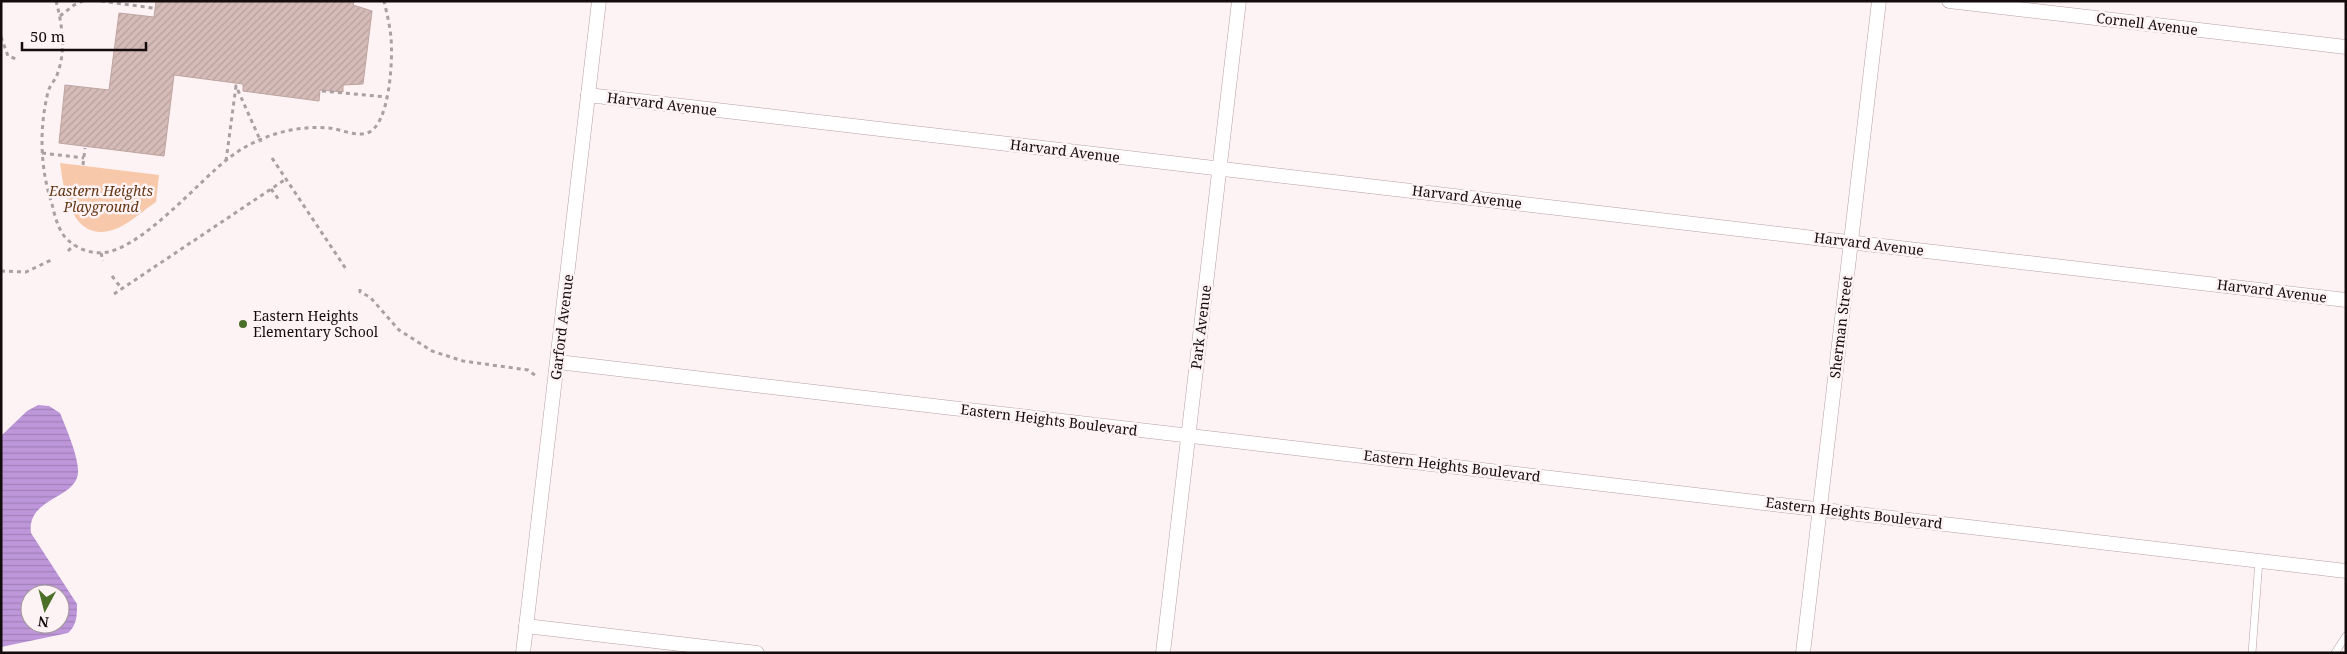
<svg xmlns="http://www.w3.org/2000/svg" width="2347" height="654" viewBox="0 0 2347 654" font-family="'Noto Serif',serif">
	<style>
		.green { fill: #f7c8aa }
		.water { fill: url(#water-rules); fill-rule: evenodd }
		.building { fill: url(#building-hatch); stroke: #bea4a0 }
		.lines { fill: none; stroke-linecap: round; stroke-linejoin: round }
		.service-casing { stroke: #b89fa5; stroke-width: 8 }
		.minor-casing { stroke: #b89fa5; stroke-width: 15 }
		.path { stroke: #aaa0a2; stroke-width: 3; stroke-dasharray: 4 4; stroke-linecap: butt }
		.service { stroke: #fff; stroke-width: 7 }
		.minor { stroke: #fff; stroke-width: 14 }
		.poi-dot { fill: #4b6f29; stroke: #fdf2f4; stroke-width: 2 }
		.labels { text-anchor: middle; stroke-width: 5; stroke-linejoin: round; paint-order: stroke }
		.street-label { font-size: 14px; fill: #140b0d; stroke: #fdf2f4 }
		.park-label { font-size: 14px; font-style: italic; fill: #633512; stroke: #fdf2f4 }
		.poi-label { font-size: 14px; fill: #140b0d; stroke: #fdf2f4; text-anchor: start }
	</style>
	<defs>
		<pattern id="water-rules" width="6" height="5" patternUnits="userSpaceOnUse" patternTransform="scale(1.25)"><rect width="6" height="5" fill="#be96da"/><path d="M0 2.5h6" fill="none" stroke="#a280ba"/></pattern>
		<pattern id="building-hatch" width="6" height="6" patternUnits="userSpaceOnUse" patternTransform="scale(1.25)"><rect width="6" height="6" fill="#d6bcb8"/><path d="M-1 1l2-2M0 6l6-6M5 7l2-2" fill="none" stroke="#b7a09d"/></pattern>
	</defs>
	<rect width="100%" height="100%" fill="#fdf2f4"/>
	<path class="green" d="M 60,163 L 159,175 L 156,202 C 144,210 131,222 118,228 C 73,247 64,193 60,163 Z"/>
	<path class="water" d="M 38,405 L 49,406 L 60,413 C 66,428 79,457 78,473 C 76,499 26,498 31,533 L 77,604 C 77,615 77,625 68,633 L 1,647 L 1,436 L 27,411 ZM 30,594 L 60,594 L 60,624 L 30,624 Z"/>
	<polygon class="building" points="154,1 354,1 353,5 372,11 363,84 343,85 343,92 320,90 319,101 243,91 243,84 174,75 164,156 59,143 65,85 109,90 119,13 154,17 156,1"/>
	<g class="lines">
		<defs>
			<g id="service">
				<polyline points="2252,653 2259,560"/>
				<polyline points="2335,653 2346,636"/>
			</g>
			<g id="minor">
				<polyline points="1949,1 2346,47"/>
				<polyline points="588,95 2346,300"/>
				<polyline points="558,362 2346,571"/>
				<polyline points="526,626 757,653"/>
				<polyline points="523,653 599,1"/>
				<polyline points="1163,653 1239,1"/>
				<polyline points="1803,653 1879,1"/>
			</g>
		</defs>
		<use href="#service" class="service-casing"/>
		<use href="#minor" class="minor-casing"/>
		<g class="path">
			<path d="M 56,1 C 62,23 66,50 58,72 C 56,80 50,84 48,92 C 39,129 40,168 52,204 C 55,217 59,233 69,241 C 79,250 95,255 108,252 C 147,243 198,182 230,157 C 258,136 294,125 329,128 C 341,129 355,137 367,133 C 390,126 393,59 391,38 C 390,26 387,14 384,1"/>
			<polyline points="101,1 153,8"/>
			<polyline points="60,16 74,5 83,1"/>
			<polyline points="1,37 8,56 19,60"/>
			<polyline points="322,91 386,97"/>
			<polyline points="42,153 84,158"/>
			<polyline points="272,158 346,269"/>
			<polyline points="226,161 236,86 261,142"/>
			<polyline points="83,165 85,148"/>
			<polyline points="271,189 279,200"/>
			<polyline points="68,251 74,245"/>
			<polyline points="101,253 103,261"/>
			<polyline points="1,271 26,272 51,260"/>
			<polyline points="112,276 122,289"/>
			<polyline points="360,289 360,292 370,297 399,330 432,351 463,361 528,370 536,376"/>
			<polyline points="114,294 286,179"/>
		</g>
		<use href="#service" class="service"/>
		<use href="#minor" class="minor"/>
	</g>
	<circle class="poi-dot" cx="243" cy="324" r="5"/>
	<g class="labels">
		<g class="street-label">
			<text transform="translate(2147 24) rotate(7)" y="5">Cornell Avenue</text>
			<text transform="translate(662 104) rotate(7)" y="5">Harvard Avenue</text>
			<text transform="translate(1065 151) rotate(7)" y="5">Harvard Avenue</text>
			<text transform="translate(1467 197) rotate(7)" y="5">Harvard Avenue</text>
			<text transform="translate(1869 244) rotate(7)" y="5">Harvard Avenue</text>
			<text transform="translate(2272 291) rotate(7)" y="5">Harvard Avenue</text>
			<text transform="translate(562 327) rotate(-83)" y="5">Garford Avenue</text>
			<text transform="translate(1201 327) rotate(-83)" y="5">Park Avenue</text>
			<text transform="translate(1841 327) rotate(-83)" y="5">Sherman Street</text>
			<text transform="translate(1049 420) rotate(7)" y="5">Eastern Heights Boulevard</text>
			<text transform="translate(1452 466) rotate(7)" y="5">Eastern Heights Boulevard</text>
			<text transform="translate(1854 513) rotate(7)" y="5">Eastern Heights Boulevard</text>
		</g>
		<g class="park-label">
			<text x="101" y="196">Eastern Heights<tspan x="101" dy="16">Playground</tspan></text>
		</g>
		<g class="poi-label">
			<text x="253" y="321">Eastern Heights<tspan x="253" dy="16">Elementary School</tspan></text>
		</g>
	</g>
	<rect width="2347" height="654" fill="none" stroke="#140b0d" stroke-width="5"/>
	<g transform="translate(45 609) rotate(187)"><circle r="24" fill="#fdf2f4" stroke="#a09698"/>
	<path d="M0-4L9 19L0 12L-9 19Z" fill="#4b6f29"/>
	<text y="-8" font-size="14" font-weight="bold" text-anchor="middle" fill="#140b0d">N</text>
	</g>
	<path d="M22 42v8h124v-8" fill="none" stroke="#140b0d" stroke-width="2.5"/>
	<text x="30" y="42" font-size="15" fill="#140b0d" stroke="#fdf2f4" stroke-width="4" paint-order="stroke">50 m</text>
</svg>
